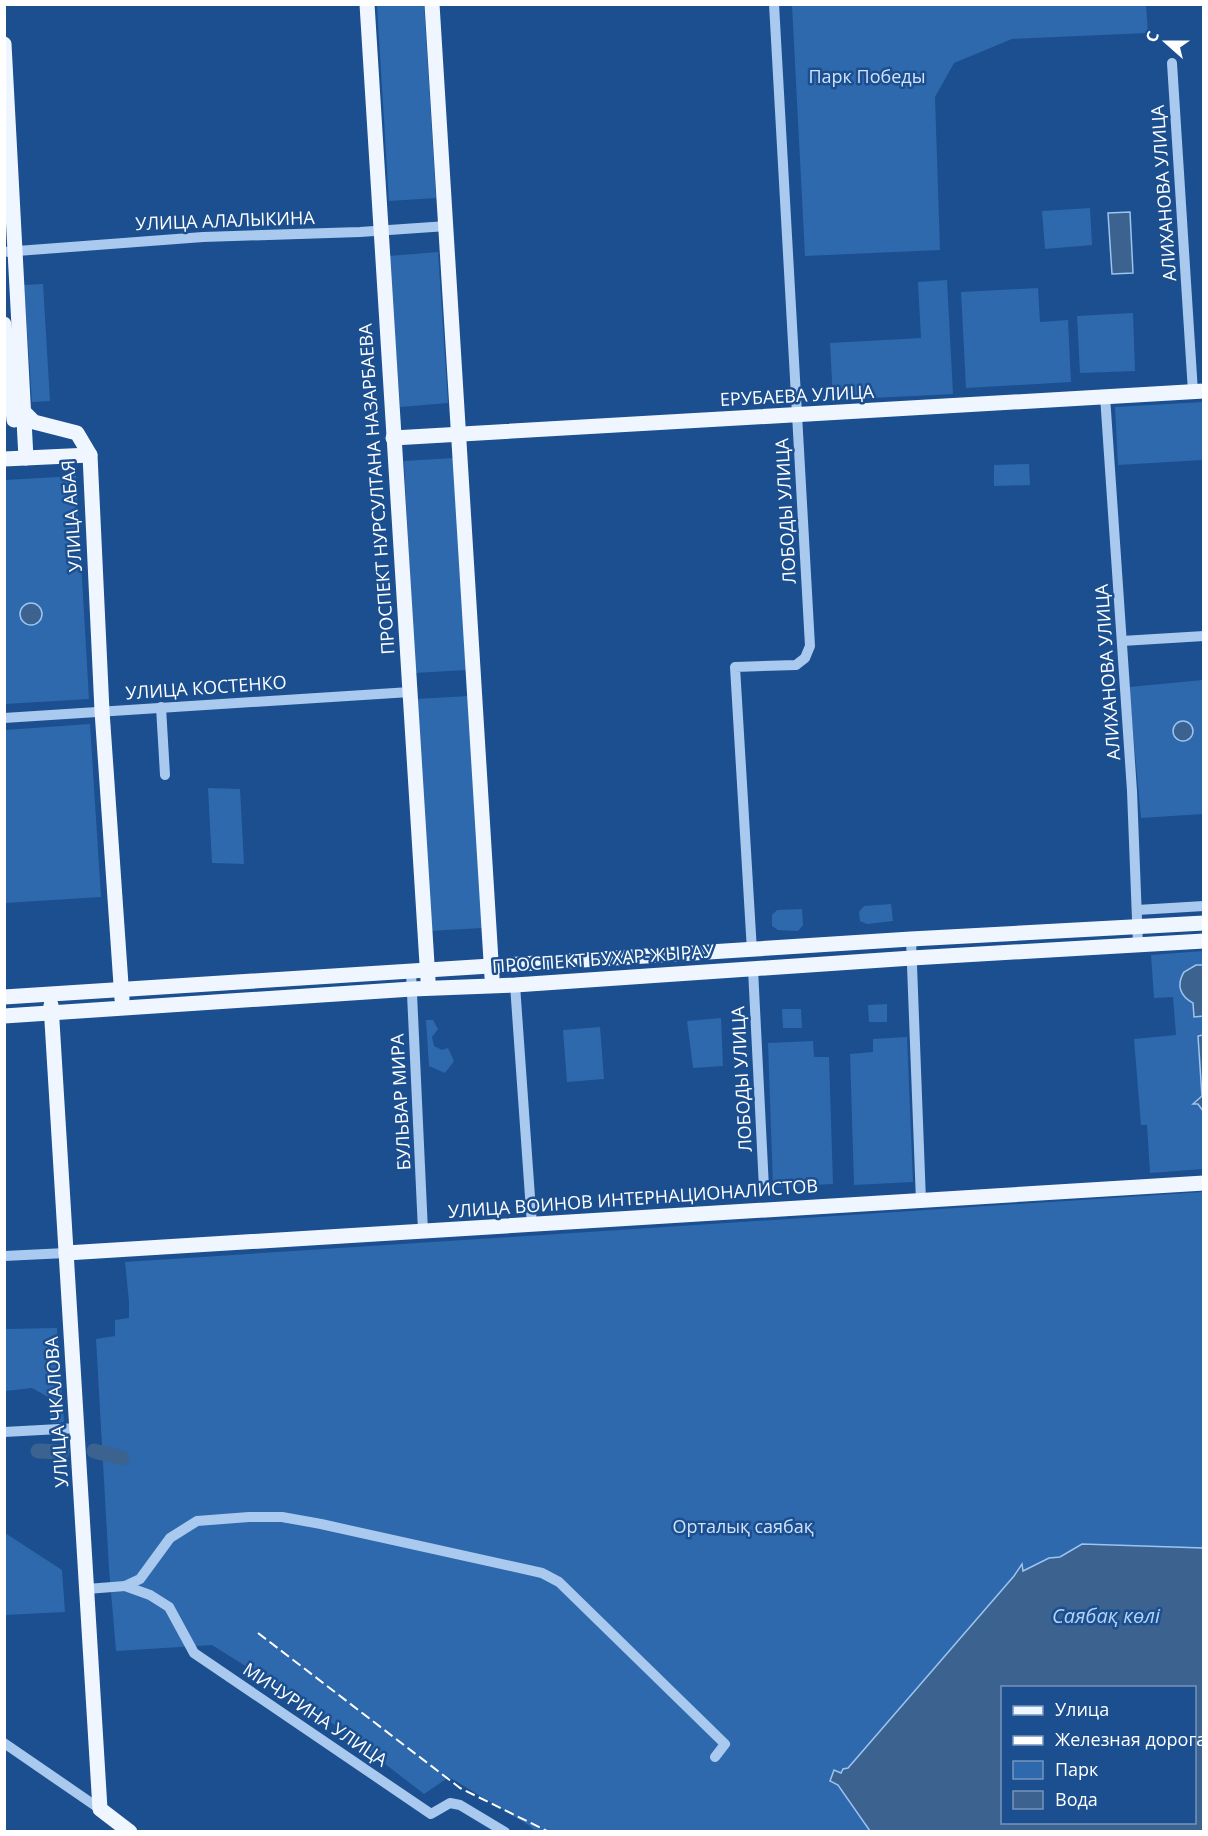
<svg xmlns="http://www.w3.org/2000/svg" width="1208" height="1836" viewBox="0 0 1208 1836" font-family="'Open Sans',sans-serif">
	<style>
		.green { fill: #2e69ad; fill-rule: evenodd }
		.water { fill: #3c6290; stroke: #9cc4f0; stroke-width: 1.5; fill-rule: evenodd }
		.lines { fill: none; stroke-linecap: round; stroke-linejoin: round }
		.river { stroke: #3c6290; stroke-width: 15 }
		.minor { stroke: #a9c9ee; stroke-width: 10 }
		.major { stroke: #f0f6ff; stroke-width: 15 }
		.rail { stroke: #fff; stroke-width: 2; stroke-dasharray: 10 4.5; stroke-linecap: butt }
		.labels { text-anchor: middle; stroke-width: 5; stroke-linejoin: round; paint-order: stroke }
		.park-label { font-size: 18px; fill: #cfe3fa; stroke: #1b4f8f }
		.street-label { font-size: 18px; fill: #fff; stroke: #1b4f8f }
		.water-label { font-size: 20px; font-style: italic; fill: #b5d3f5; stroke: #1b4f8f }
	</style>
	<rect width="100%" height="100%" fill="#1b4f8f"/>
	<g class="green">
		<polygon points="377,5 424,5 436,198 389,201"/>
		<polygon points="792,5 1146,5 1148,33 1012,39 954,63 935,97 940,250 805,256"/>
		<polygon points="1090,208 1092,245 1045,249 1042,211"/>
		<polygon points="438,252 448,403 400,407 389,256"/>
		<polygon points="947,280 953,394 833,400 830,343 921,338 918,282"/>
		<polygon points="43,284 50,401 32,402 24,285"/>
		<polygon points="1038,288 1040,322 1068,320 1071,382 966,388 961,292"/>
		<polygon points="1133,313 1135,371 1080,373 1077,316"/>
		<polygon points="1203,402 1203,460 1118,465 1115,407"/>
		<polygon points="454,458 466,670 415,673 404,461"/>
		<polygon points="1029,464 1030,485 994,486 994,465"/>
		<polygon points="76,476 89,699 5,704 5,480"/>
		<polygon points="1203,680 1203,814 1141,818 1129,687"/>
		<polygon points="469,696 482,928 429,931 416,699"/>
		<polygon points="90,724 101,897 5,903 5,730"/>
		<polygon points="208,788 240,789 244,864 212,863"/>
		<polygon points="891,904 893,921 867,924 860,921 859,912 864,906"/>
		<polygon points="802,909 803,925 798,931 778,930 772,926 772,915 777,910"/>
		<polygon points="1203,951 1203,1169 1150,1173 1147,1125 1141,1125 1134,1039 1176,1035 1173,997 1154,998 1151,955"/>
		<polygon points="887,1004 887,1022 869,1022 868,1005"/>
		<polygon points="801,1009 802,1028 783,1028 782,1009"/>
		<polygon points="721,1018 723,1066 693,1068 687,1021"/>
		<polygon points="426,1020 433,1020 438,1029 432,1037 434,1046 442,1050 448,1048 454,1061 445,1073 429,1066"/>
		<polygon points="600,1027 604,1079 567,1082 563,1030"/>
		<polygon points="907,1037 913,1182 854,1185 850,1054 873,1052 873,1039"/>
		<polygon points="813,1041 814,1057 829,1057 833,1184 773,1187 768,1043"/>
		<path d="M 1203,1192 L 1203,1831 L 536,1832 L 530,1826 L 449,1777 L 424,1794 L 310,1706 L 212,1645 L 116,1651 L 109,1569 L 96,1339 L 115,1336 L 115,1320 L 129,1318 L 129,1302 L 125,1262 ZM 1002,1688 L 1194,1688 L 1194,1822 L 1002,1822 Z"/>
		<polygon points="57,1328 64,1422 51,1423 48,1397 32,1388 5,1391 5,1329"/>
		<polygon points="5,1533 62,1570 65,1612 5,1615"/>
	</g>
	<g class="water">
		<polygon points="1130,212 1133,273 1112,274 1108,213"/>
		<circle cx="31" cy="614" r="11"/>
		<circle cx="1183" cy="731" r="10"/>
		<path d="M 1196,965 L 1203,965 L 1204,1016 L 1194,1017 L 1193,1003 C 1180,996 1176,985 1184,972 Z"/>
		<polygon points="1203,1035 1204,1035 1203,1123 1203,1111 1198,1104 1193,1104 1202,1096 1198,1036"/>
		<path d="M 1082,1544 L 1203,1548 L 1203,1831 L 870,1831 L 838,1785 L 830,1781 L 834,1770 L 841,1773 L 843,1769 L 848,1768 L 1014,1576 L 1022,1564 L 1023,1571 L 1049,1558 L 1060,1557 ZM 1002,1688 L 1194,1688 L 1194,1822 L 1002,1822 Z"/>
	</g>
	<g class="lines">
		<g class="river">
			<polyline points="38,1451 62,1452"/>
			<polyline points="94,1451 122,1458"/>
		</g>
		<g class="minor">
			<polyline points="1172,63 1193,392"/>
			<polyline points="4,252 203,237 360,232 447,226"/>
			<polyline points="1105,396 1132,791 1138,945"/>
			<polyline points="1122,641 1204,636"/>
			<polyline points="161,707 165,775"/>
			<polyline points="4,718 410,692"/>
			<polyline points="1137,910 1204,906"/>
			<polyline points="911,939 921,1201"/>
			<polyline points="752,951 735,667 796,665 805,658 810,646 774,4"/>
			<polyline points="753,969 764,1188"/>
			<polyline points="411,972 423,1231"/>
			<polyline points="515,985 532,1225"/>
			<polyline points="4,1256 66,1253"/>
			<polyline points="4,1432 78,1428"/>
			<polyline points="125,1586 150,1595 169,1607 194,1653 431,1814 450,1803 460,1805 505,1832"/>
			<polyline points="87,1589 125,1586 140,1579 170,1538 197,1521 249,1517 282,1517 321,1524 542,1573 559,1582 725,1744 715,1757"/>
			<polyline points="4,1743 100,1809"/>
		</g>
		<g class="major">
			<polyline points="367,4 428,980"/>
			<polyline points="432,4 492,977"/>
			<polyline points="4,44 26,458"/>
			<polyline points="4,324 14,420"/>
			<polyline points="24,412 34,422 77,433 90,455 102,711 122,999"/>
			<polyline points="393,438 1204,391"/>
			<polyline points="4,459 90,455"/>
			<polyline points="4,997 911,939 1204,923"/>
			<polyline points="51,1005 100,1809 130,1832"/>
			<polyline points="4,1016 412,989 515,985 912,958 1204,941"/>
			<polyline points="66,1253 1204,1183"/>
		</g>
		<polyline class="rail" points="258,1633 460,1788 549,1832"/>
	</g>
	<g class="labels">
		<g class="park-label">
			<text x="867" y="83">Парк Победы</text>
			<text x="743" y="1533">Орталық саябақ</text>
		</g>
		<g class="street-label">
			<text transform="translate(1164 193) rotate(-94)" y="6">АЛИХАНОВА УЛИЦА</text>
			<text transform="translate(225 221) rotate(-2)" y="6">УЛИЦА АЛАЛЫКИНА</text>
			<text transform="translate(797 396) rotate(-3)" y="6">ЕРУБАЕВА УЛИЦА</text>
			<text transform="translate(377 489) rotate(-94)" y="6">ПРОСПЕКТ НУРСУЛТАНА НАЗАРБАЕВА</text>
			<text transform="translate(786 511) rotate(-93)" y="6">ЛОБОДЫ УЛИЦА</text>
			<text transform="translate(72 516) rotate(-94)" y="6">УЛИЦА АБАЯ</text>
			<text transform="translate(1108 672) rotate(-94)" y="6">АЛИХАНОВА УЛИЦА</text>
			<text transform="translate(206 688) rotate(-4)" y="6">УЛИЦА КОСТЕНКО</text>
			<text transform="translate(603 959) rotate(-4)" y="6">ПРОСПЕКТ БУХАР-ЖЫРАУ</text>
			<text transform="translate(742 1079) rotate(-93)" y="6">ЛОБОДЫ УЛИЦА</text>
			<text transform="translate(401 1102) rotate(-93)" y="6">БУЛЬВАР МИРА</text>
			<text transform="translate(633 1199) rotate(-4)" y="6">УЛИЦА ВОИНОВ ИНТЕРНАЦИОНАЛИСТОВ</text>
			<text transform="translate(57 1412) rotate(-94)" y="6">УЛИЦА ЧКАЛОВА</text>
			<text transform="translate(315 1715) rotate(34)" y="6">МИЧУРИНА УЛИЦА</text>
		</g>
		<g class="water-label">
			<text x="1106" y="1623">Саябақ көлі</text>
		</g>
	</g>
	<rect width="1208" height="1836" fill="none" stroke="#ffffff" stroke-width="12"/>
	<rect x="1001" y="1686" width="195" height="138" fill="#1b4f8f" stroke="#7695bc" stroke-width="1.5"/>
	<rect x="1013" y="1706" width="30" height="9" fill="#f0f6ff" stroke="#7695bc" stroke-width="1.5"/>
	<text x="1055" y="1716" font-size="18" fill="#ffffff">Улица</text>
	<rect x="1013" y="1736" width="30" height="9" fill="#ffffff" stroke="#7695bc" stroke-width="1.5"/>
	<text x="1055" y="1746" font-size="18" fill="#ffffff">Железная дорога</text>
	<rect x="1013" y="1761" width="30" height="18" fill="#2e69ad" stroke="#7695bc" stroke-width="1.5"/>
	<text x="1055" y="1776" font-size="18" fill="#ffffff">Парк</text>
	<rect x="1013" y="1791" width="30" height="18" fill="#3c6290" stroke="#7695bc" stroke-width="1.5"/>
	<text x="1055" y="1806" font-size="18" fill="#ffffff">Вода</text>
	<g transform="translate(1166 42) rotate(291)" stroke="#1b4f8f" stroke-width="4.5" paint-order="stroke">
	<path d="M0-4.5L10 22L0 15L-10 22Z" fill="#ffffff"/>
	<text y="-9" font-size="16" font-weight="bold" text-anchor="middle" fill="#ffffff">С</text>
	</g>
</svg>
